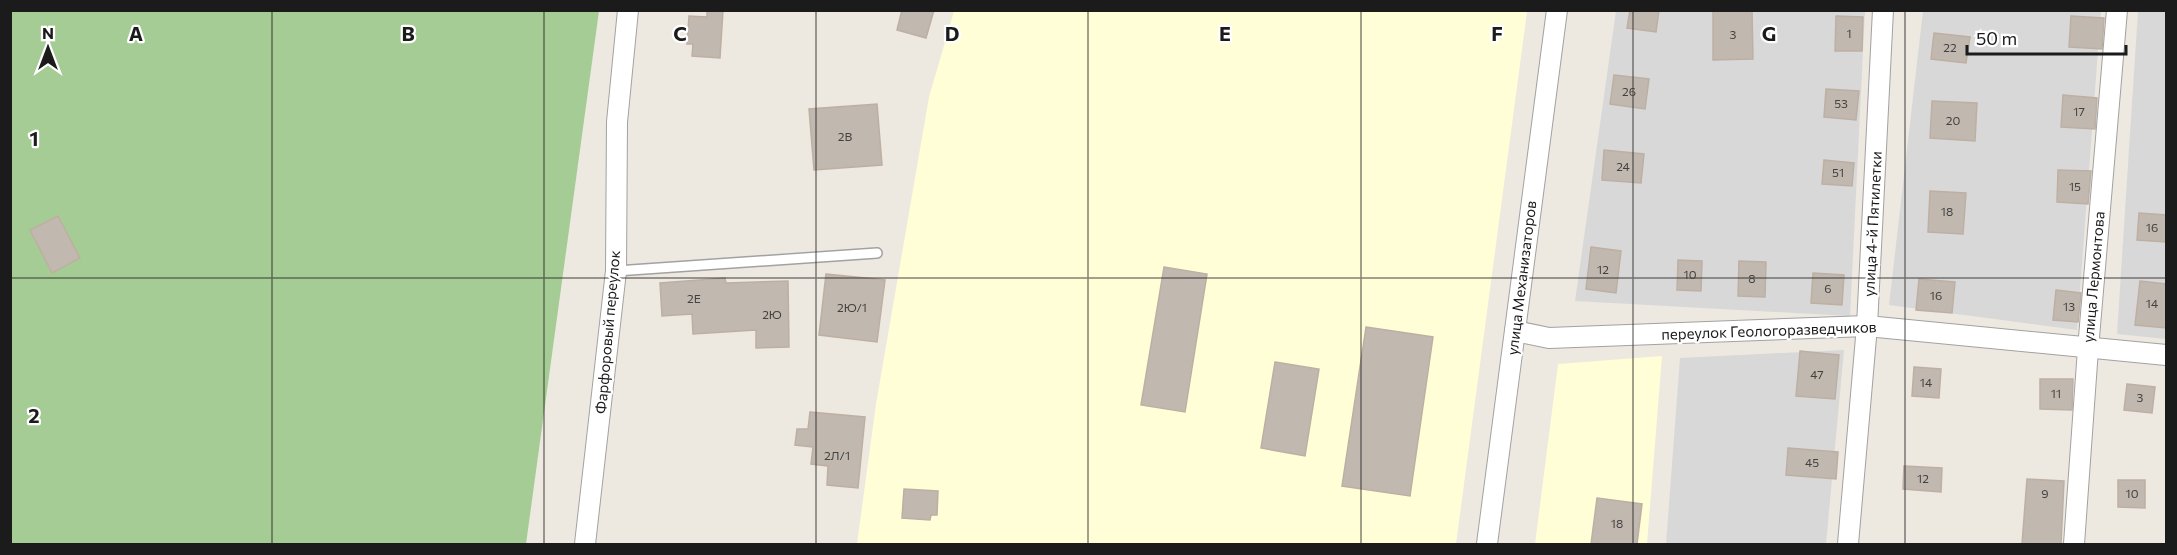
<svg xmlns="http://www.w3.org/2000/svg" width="2177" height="555" viewBox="0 0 2177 555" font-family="Commissioner,sans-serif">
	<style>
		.residential { fill: #d9d8d8 }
		.education { fill: #fffed7 }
		.forest { fill: #a5cc95 }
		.building { fill: #c1b8b0; stroke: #beafa3; stroke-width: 1.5 }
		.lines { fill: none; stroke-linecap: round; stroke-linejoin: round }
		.lane-casing { stroke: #a2a2a2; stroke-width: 12 }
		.street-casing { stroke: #a2a2a2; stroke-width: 22 }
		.lane { stroke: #fff; stroke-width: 9 }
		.street { stroke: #fff; stroke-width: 20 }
		.grid { fill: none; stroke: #1b1b1b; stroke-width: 1.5; stroke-opacity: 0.55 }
		.labels { text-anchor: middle; stroke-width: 4.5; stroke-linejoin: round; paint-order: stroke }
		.number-label { font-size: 12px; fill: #444240 }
		.street-label { font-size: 15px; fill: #1b1b1b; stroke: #fff }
		.grid-label { font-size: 20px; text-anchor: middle; font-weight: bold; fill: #1b1b1b; stroke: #fff; stroke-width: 4.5; stroke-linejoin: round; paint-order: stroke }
	</style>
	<rect width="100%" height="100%" fill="#ede8e0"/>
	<g class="residential">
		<polygon points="1616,11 1865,11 1850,316 1575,301"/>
		<polygon points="1923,11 2101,11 2077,330 1889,305"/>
		<polygon points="2138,11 2166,11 2166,339 2117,334"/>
		<polygon points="1844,350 1826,544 1666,544 1680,358"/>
	</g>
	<g class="education">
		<polygon points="1520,10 1527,12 1456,544 857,544 876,404 929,97 954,11"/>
		<polygon points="1662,356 1647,544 1535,544 1558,364"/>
	</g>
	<polygon class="forest" points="10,11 599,11 526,544 11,544"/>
	<g class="building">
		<polygon points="707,10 723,10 720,58 692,56 693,44 687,44 689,16 707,17"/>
		<polygon points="902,10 934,10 926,38 897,30"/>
		<polygon points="1630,10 1659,10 1656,32 1627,28"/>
		<polygon points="1713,10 1752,10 1753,59 1713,60"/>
		<polygon points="1836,16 1863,17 1862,51 1835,51"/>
		<polygon points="2071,16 2104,18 2102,49 2069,47"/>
		<polygon points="1934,33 1970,37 1966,63 1931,59"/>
		<polygon points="1614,75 1649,79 1645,109 1610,104"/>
		<polygon points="1826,89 1859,91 1856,120 1824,117"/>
		<polygon points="2063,95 2097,98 2095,129 2061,127"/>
		<polygon points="1932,101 1977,103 1975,141 1930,138"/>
		<polygon points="877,104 882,165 814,170 809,109"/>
		<polygon points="1604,150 1644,154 1641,183 1602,180"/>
		<polygon points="1824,160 1854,163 1852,186 1822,184"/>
		<polygon points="2058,170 2091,171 2088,204 2057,202"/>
		<polygon points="1930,191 1966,193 1963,234 1928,232"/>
		<polygon points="2139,213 2166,215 2166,242 2137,240"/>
		<polygon points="58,216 80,258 52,273 30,230"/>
		<polygon points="1591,247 1621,251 1616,293 1586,289"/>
		<polygon points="1678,260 1702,261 1701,291 1677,290"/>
		<polygon points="1739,261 1766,262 1765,297 1738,296"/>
		<polygon points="1164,267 1207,274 1185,412 1141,405"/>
		<polygon points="1813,273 1844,275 1842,305 1811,303"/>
		<polygon points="826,274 885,280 877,342 819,335"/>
		<polygon points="725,278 726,283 788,281 789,347 756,348 756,330 693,334 692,314 662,316 660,283"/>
		<polygon points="1919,279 1955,282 1952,313 1916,310"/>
		<polygon points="2140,281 2166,284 2166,328 2135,325"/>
		<polygon points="2056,290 2081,293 2078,322 2053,320"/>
		<polygon points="1366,327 1433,337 1410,496 1342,486"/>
		<polygon points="1800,351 1839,355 1835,399 1796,396"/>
		<polygon points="1275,362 1319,369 1305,456 1261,448"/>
		<polygon points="1914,367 1941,369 1939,398 1912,396"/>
		<polygon points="2040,379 2073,379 2072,410 2040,409"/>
		<polygon points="2127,384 2155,387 2152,413 2124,410"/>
		<polygon points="810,412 865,417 858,488 827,485 828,466 811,464 813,447 795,445 797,429 808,429"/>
		<polygon points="1788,448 1838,452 1836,479 1786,475"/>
		<polygon points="1904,466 1942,468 1941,492 1903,489"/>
		<polygon points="2027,479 2064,481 2061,544 2022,544"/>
		<polygon points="2118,480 2145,480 2145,508 2118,507"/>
		<polygon points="904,489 938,491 937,515 931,515 930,520 902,518"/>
		<polygon points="1597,498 1642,504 1637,544 1591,544"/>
	</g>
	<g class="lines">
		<defs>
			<polyline id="lane" points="616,271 877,253"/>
			<g id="street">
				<polyline points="1515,331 1549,338 1867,326 2166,355"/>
				<polyline points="585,544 616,271 617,122 628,10"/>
				<polyline points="1487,544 1557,10"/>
				<polyline points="1848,544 1867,326 1883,10"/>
				<polyline points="2074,544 2088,349 2117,10"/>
			</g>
		</defs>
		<use href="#lane" class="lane-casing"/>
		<use href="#street" class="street-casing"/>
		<use href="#lane" class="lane"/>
		<use href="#street" class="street"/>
	</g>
	<path class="grid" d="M 272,10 L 272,544M 544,10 L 544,544M 816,10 L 816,544M 1088,10 L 1088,544M 1361,10 L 1361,544M 1633,10 L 1633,544M 1905,10 L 1905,544M 10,278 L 2166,278"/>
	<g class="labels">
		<g class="number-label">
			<text x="1849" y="38">1</text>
			<text x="1733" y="39">3</text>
			<text x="1950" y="52">22</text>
			<text x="1629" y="96">26</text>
			<text x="1841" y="108">53</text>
			<text x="2079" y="116">17</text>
			<text x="1953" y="125">20</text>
			<text x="845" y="141">2В</text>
			<text x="1623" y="171">24</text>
			<text x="1838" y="177">51</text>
			<text x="2075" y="191">15</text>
			<text x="1947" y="216">18</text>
			<text x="2152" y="232">16</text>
			<text x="1603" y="274">12</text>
			<text x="1690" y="279">10</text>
			<text x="1752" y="283">8</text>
			<text x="1828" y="293">6</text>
			<text x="1936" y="300">16</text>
			<text x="694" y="303">2Е</text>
			<text x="2152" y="308">14</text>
			<text x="2069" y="311">13</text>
			<text x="852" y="312">2Ю/1</text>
			<text x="772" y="319">2Ю</text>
			<text x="1817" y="379">47</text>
			<text x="1926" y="387">14</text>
			<text x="2056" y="398">11</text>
			<text x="2140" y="402">3</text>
			<text x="837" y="460">2Л/1</text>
			<text x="1812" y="467">45</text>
			<text x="1923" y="483">12</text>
			<text x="2045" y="498">9</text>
			<text x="2132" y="498">10</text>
			<text x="1617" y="528">18</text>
		</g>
		<g class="street-label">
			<text transform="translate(1873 224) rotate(-87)" y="5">улица 4-й Пятилетки</text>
			<text transform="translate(2094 277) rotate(-85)" y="5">улица Лермонтова</text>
			<text transform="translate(1522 278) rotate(-83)" y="5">улица Механизаторов</text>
			<text transform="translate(1769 331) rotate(-2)" y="5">переулок Геологоразведчиков</text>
			<text transform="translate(608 332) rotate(-85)" y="5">Фарфоровый переулок</text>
		</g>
	</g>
	<g class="grid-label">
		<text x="136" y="41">A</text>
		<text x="408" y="41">B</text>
		<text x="680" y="41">C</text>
		<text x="952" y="41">D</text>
		<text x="1225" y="41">E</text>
		<text x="1497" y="41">F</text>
		<text x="1769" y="41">G</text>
		<text x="34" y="146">1</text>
		<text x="34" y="423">2</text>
	</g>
	<rect width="2177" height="555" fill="none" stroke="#1b1b1b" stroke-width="24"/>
	<g transform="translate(48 48)" stroke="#ffffff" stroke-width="4.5" paint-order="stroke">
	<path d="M0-4.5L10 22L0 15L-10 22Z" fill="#1b1b1b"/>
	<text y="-9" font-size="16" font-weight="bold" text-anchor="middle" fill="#1b1b1b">N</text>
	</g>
	<path d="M1967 45v9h159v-9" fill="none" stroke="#1b1b1b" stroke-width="3"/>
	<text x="1976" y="45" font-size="18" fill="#1b1b1b" stroke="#ffffff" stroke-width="4.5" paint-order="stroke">50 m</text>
</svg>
